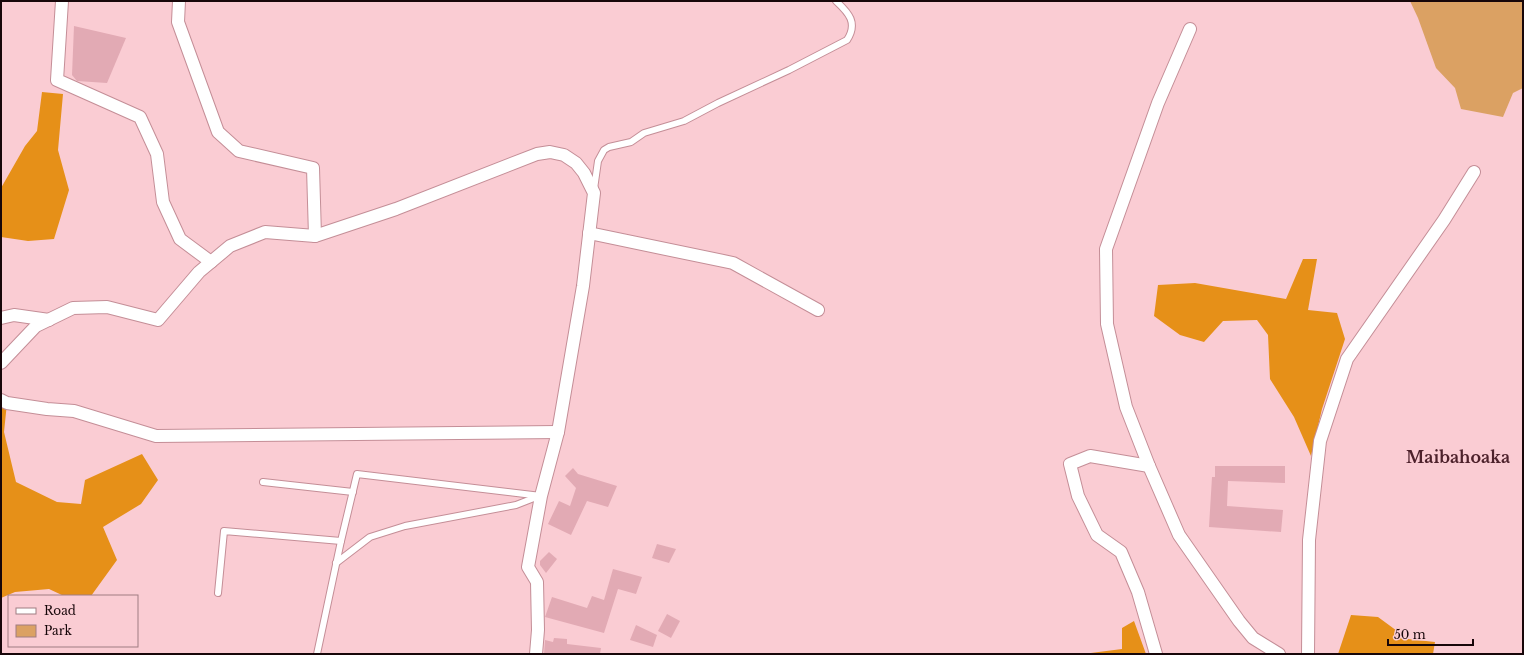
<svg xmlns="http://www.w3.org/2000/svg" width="1524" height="655" viewBox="0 0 1524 655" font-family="'Libre Baskerville',serif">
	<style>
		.green { fill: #dba163 }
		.forest { fill: #e69018 }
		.building { fill: #e2aab4 }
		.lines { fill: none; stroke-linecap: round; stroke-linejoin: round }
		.lane-casing { stroke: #c48e97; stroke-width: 8 }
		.street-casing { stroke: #c48e97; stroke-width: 14 }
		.lane { stroke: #fff; stroke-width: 6 }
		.street { stroke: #fff; stroke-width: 12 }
		.labels { text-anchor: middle; stroke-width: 3; stroke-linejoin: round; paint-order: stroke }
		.district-label { font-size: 16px; font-weight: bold; fill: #4d212b; stroke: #faccd3 }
	</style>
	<rect width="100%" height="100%" fill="#faccd3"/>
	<polygon class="green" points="1410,1 1523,1 1523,88 1513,93 1503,117 1461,109 1455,88 1436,68 1418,18"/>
	<g class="forest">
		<polygon points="42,92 63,94 58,150 69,190 54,239 28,241 1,237 1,188 25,146 37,131"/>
		<polygon points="1303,259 1317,259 1308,310 1337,313 1345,339 1322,409 1311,456 1294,417 1270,379 1268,335 1257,320 1223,321 1204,342 1180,335 1154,316 1158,285 1195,283 1286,299"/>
		<polygon points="1,403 7,403 4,432 16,482 57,502 81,504 85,480 142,454 158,480 141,504 103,527 117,560 91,596 64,596 49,589 15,592 1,598"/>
		<polygon points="1351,615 1378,617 1408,639 1435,642 1433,654 1338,654"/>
		<polygon points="1134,621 1146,654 1083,654 1122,649 1122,628"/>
	</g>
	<g class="building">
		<polygon points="74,26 126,38 107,83 77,81 72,75"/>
		<polygon points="1215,466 1285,466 1285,483 1228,481 1227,506 1283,510 1281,532 1209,527 1212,477 1215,477"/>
		<polygon points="573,468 578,474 617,486 608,507 587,501 571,535 548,524 559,501 570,506 576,488 565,476"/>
		<polygon points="657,544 676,549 669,563 652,558"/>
		<polygon points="549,552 557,559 546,573 540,565 540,561"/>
		<polygon points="613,569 642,577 636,594 618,589 604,633 545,617 552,597 587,608 592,596 604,600"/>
		<polygon points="667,614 680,621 671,638 658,631"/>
		<polygon points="636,625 657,635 653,647 630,640"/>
		<polygon points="554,638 567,639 567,644 601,648 600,654 544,654 545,640 553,642"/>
	</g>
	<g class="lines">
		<defs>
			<g id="lane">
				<path d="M 594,189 L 598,161 L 604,150 L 609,147 L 631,142 L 644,133 L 684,121 L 718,103 L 789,70 L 847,40 C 858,23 849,13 836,1"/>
				<polyline points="263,482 353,492"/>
				<polyline points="336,563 370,537 405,526 516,505 539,496"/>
				<polyline points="218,593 224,531 341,541"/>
				<polyline points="317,654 341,541 357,474 541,496"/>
			</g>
			<g id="street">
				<polyline points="62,1 57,80 140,117 157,154 163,202 180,239 211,262"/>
				<polyline points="179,1 178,22 218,132 239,151 313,168 315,236"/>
				<polyline points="1190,29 1158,103 1106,249 1107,324 1126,407 1149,466 1179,535 1239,621 1253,638 1279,654"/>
				<polyline points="589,233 733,263 818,310"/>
				<polyline points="1,318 14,315 49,320"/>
				<polyline points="1,363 36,326 73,308 107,307 158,320 199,272 230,246 265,232 315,236 396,209 537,154 550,152 564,155 576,163 584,173 594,193 583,286 558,432 541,496 528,567 537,582 538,630 536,654"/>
				<polyline points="1,400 7,403 47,409 74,411 156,436 558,432"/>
				<polyline points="1149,466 1090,456 1070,464 1078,496 1097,535 1121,552 1138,592 1156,654"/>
				<polyline points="1308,654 1309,540 1320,441 1347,359 1444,220 1474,172"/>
			</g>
		</defs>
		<use href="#lane" class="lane-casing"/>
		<use href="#street" class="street-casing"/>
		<use href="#lane" class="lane"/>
		<use href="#street" class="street"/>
	</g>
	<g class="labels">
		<g class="district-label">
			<text x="1458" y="463">Maibahoaka</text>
		</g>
	</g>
	<rect width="1524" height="655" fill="none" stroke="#170609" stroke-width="4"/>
	<rect x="8" y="595" width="130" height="52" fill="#faccd3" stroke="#9f7d82"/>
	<rect x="16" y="608" width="20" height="6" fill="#ffffff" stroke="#9f7d82"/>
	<text x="44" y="615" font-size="12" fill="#170609">Road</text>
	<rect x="16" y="625" width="20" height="12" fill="#dba163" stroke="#9f7d82"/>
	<text x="44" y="635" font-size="12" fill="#170609">Park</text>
	<path d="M1388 639v6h85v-6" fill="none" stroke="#170609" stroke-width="2"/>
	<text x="1394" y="639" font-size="12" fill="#170609" stroke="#faccd3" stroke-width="3" paint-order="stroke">50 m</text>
</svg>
